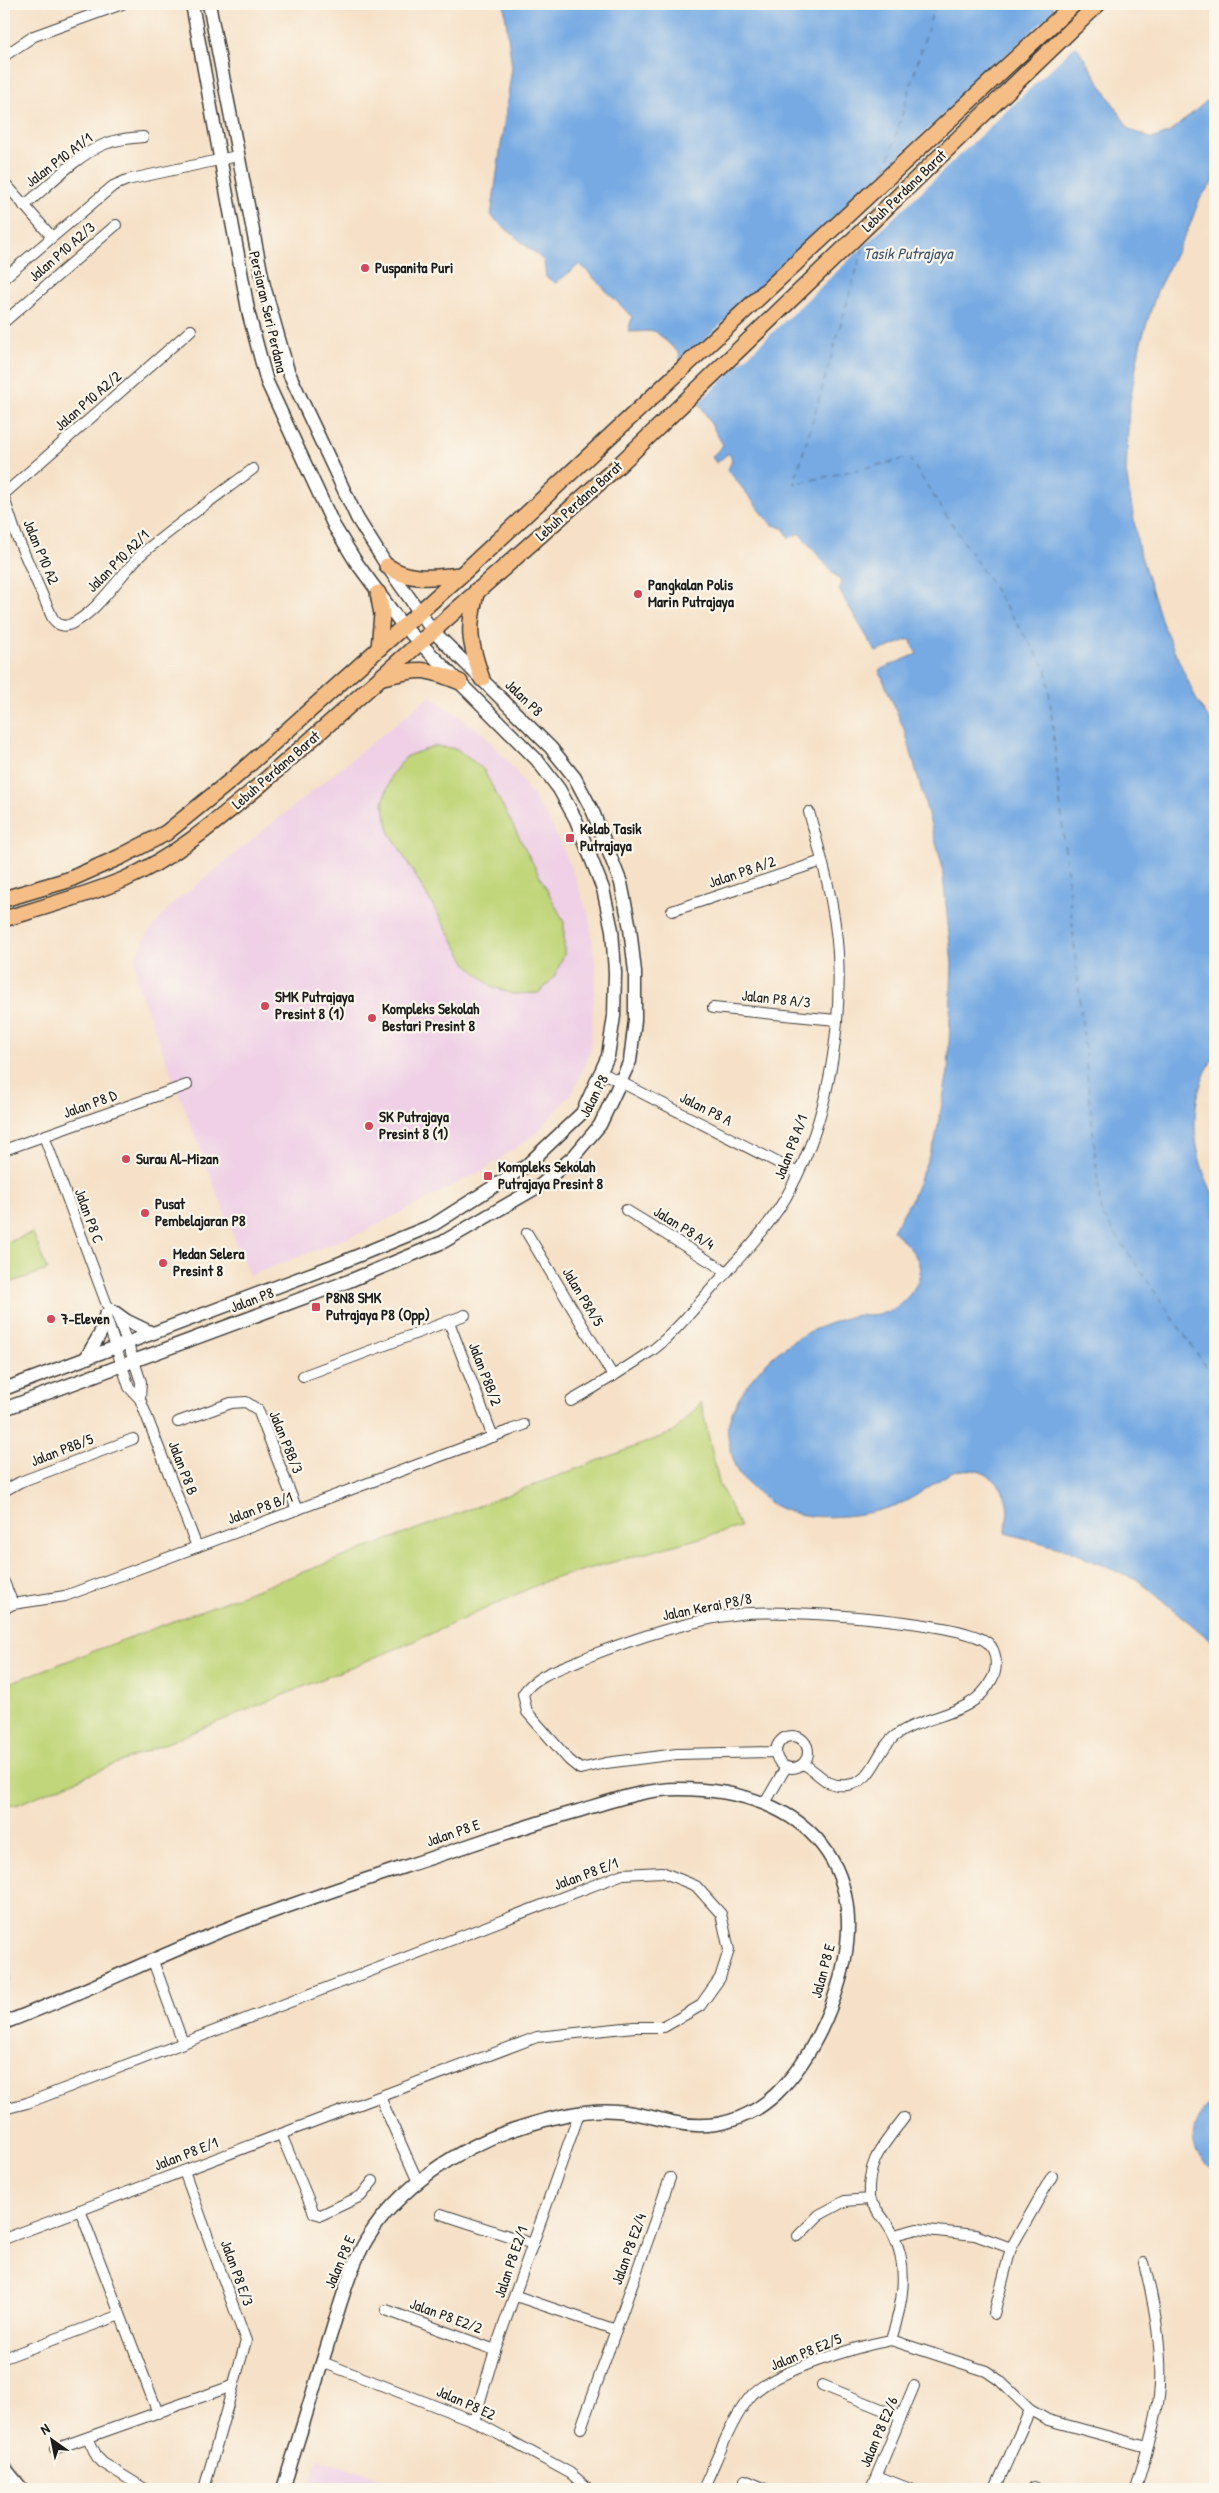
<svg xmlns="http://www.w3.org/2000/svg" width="1219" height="2493" viewBox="0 0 1219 2493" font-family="'Patrick Hand',sans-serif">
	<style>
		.built { fill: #efd0e6 }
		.green { fill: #c1d67a; stroke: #6e794b }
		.water { fill: #77aae3; stroke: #4a6380 }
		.pier { fill: #f6e1c8 }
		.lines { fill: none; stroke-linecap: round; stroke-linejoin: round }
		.ferry { stroke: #40556c; stroke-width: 1; stroke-dasharray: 6 5; stroke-linecap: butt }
		.minor-casing { stroke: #3d3a36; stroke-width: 12 }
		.tertiary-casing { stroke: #3d3a36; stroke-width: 15 }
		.primary-casing { stroke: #3d3a36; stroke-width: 18 }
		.minor { stroke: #fff; stroke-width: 10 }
		.tertiary { stroke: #fff; stroke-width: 12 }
		.primary { stroke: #f6be87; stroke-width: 15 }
		.poi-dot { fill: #d1495b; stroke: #fbf7ec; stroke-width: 2 }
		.labels { text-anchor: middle; stroke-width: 4.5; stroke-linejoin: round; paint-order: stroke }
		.street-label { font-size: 15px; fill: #1c1c1c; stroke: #fbf7ec }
		.poi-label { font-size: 15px; font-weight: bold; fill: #1c1c1c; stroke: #fbf7ec; text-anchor: start }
		.water-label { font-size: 16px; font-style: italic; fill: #40556c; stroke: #fbf7ec }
	</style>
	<rect width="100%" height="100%" fill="#fbf7ec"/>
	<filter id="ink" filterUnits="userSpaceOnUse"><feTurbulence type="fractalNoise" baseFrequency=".02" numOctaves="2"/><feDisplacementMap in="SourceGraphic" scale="10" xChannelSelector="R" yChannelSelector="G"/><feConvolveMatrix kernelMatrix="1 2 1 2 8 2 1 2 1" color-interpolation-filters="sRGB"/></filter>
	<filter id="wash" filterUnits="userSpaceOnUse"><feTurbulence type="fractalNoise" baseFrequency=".0096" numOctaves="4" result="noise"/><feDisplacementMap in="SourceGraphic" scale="20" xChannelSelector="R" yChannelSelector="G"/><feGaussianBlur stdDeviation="1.12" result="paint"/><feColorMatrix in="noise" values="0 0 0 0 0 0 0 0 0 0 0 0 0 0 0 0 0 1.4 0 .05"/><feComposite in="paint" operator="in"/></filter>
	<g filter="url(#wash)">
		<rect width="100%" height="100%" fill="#f6e1c8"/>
		<g class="built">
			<polygon points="430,696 481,732 511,765 548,818 570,864 589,916 596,970 590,1051 574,1090 537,1133 485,1169 365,1231 249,1276 137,984 136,957 147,934 170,906"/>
			<polygon points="318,2459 417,2489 308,2489"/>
		</g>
		<g class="green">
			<polygon points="435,746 457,749 483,769 564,922 564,955 554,977 539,993 512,994 491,986 467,964 389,831 383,803 391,775 407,756"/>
			<polygon points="33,1233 47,1270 6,1284 4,1243"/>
			<polygon points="701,1403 719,1483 740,1527 548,1580 417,1640 16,1805 4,1806 4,1685 674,1432"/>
			<polygon points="4,1937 10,1980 4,1981"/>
		</g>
		<g class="water">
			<path d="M 504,4 L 1052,4 L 1059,26 L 1077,47 L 1129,129 L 1152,139 L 1170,132 L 1215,94 L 1215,180 L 1200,198 L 1190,225 L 1157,291 L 1140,345 L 1129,407 L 1126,472 L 1139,550 L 1163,625 L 1197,701 L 1215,728 L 1215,1056 C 1186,1097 1191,1155 1215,1197 L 1215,1644 L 1139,1581 L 1067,1550 L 1006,1533 C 1006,1524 1009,1512 1007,1503 C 1002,1476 973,1462 949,1474 C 931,1484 916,1498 897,1505 C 861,1518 792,1526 763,1497 C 753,1488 737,1477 734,1463 C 732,1453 726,1436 728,1426 C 736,1385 783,1340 821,1327 C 831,1323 842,1319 853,1316 C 864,1314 877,1316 887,1312 C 896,1309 904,1301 910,1294 C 932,1267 913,1250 893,1231 L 911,1200 L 935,1141 L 948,1072 L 952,964 L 942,865 L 906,734 L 879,670 L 917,654 L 910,639 L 876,652 L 839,590 L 842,583 L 799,533 L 789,538 L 784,529 L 771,524 L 728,470 L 732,460 L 729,453 L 716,463 L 712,457 L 723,445 L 698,401 L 684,384 L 679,353 L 655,331 L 628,332 L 632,317 L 580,264 L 556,283 L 546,277 L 544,261 L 491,216 L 512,67 Z"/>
			<path d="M 1215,2098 L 1215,2170 C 1190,2156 1187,2131 1204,2110 C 1208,2105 1211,2101 1215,2098 Z"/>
		</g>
		<polygon class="pier" points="1056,9 1061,24 1077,44 697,404 681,385 678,365"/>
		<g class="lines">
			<g class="ferry">
				<polyline points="886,169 935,4"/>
				<polyline points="875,208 878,197"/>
				<polyline points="866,238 794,484 909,458 1047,670 1101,1213 1215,1380"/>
			</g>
		</g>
	</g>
	<g filter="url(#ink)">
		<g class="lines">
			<defs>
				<g id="minor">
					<polyline points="4,56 34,36 122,4"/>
					<polyline points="4,182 51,236"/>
					<path d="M 24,206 C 47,187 77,155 105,144 C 117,139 130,138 143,137"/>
					<polyline points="4,278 113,186 127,180 237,156"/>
					<polyline points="4,322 116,225"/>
					<polyline points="4,494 191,330"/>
					<path d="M 4,498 L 17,537 L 52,617 C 56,624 63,628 71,624 C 99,612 122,571 144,552 C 179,523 217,496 253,469"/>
					<polyline points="672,911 822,861"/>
					<polyline points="713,1008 836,1020"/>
					<polyline points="601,1072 798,1173"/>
					<polyline points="44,1136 107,1305 116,1313 134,1361 141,1382 140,1399"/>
					<polyline points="4,1150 187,1085"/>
					<polyline points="626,1210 727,1272"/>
					<polyline points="527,1233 613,1376"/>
					<polyline points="105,1314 129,1387 140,1399 197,1547"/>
					<polyline points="449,1322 493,1437"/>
					<polyline points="303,1376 465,1315"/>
					<path d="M 571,1401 C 599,1385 627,1368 654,1349 C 675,1333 696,1306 714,1286 C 740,1257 774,1222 791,1188 C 828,1118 842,1032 838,953 C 835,905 822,859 809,812"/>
					<polyline points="178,1422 231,1403 246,1402 258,1410 297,1510"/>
					<polyline points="4,1491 20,1482 133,1439"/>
					<polyline points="4,1582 13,1604"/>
					<polyline points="4,1609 13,1604 65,1596 524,1425"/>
					<circle cx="792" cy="1752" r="16"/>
					<path d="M 776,1752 L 677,1754 L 606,1763 L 580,1769 L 569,1760 L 527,1712 L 523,1694 C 535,1675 562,1668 582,1659 C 632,1639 685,1621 739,1614 C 776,1608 964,1621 988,1643 C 997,1651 998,1669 992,1679 C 973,1718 925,1713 895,1736 C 875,1751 875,1782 847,1785 C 840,1786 834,1785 828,1782 C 820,1777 812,1769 804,1764"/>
					<polyline points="765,1803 786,1767"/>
					<polyline points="153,1961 183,2043"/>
					<polyline points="380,2097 418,2182"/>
					<polyline points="4,2109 27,2103 623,1874 662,1872 696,1886 721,1914 729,1950 720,1978 700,2006 664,2027 634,2027 537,2037 4,2239"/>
					<polyline points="281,2134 314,2213 321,2215 361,2196 373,2181"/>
					<polyline points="184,2171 246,2341 204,2489"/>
					<path d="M 869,2199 C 867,2160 882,2147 904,2118"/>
					<polyline points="80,2210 158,2413"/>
					<polyline points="441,2214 533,2244"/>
					<polyline points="894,2235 917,2229 975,2235 1011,2248"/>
					<path d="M 798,2236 L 819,2215 L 845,2201 L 869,2199 C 877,2211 887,2222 893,2234 C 910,2268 902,2306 891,2340"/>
					<polyline points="516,2296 616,2330"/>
					<polyline points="386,2310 495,2350"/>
					<polyline points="994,2314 1011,2248 1052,2176"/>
					<polyline points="891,2340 986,2371 999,2380 1030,2410 1048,2420 1147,2447"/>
					<polyline points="7,2357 120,2315"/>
					<polyline points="322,2362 474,2421 570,2473 589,2489"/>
					<polyline points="822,2385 901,2417"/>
					<polyline points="474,2421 495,2350 579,2114"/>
					<polyline points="581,2428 670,2178"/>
					<polyline points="88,2438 97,2457 103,2463 145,2489"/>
					<polyline points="55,2449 232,2386"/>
					<polyline points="877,2476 910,2489"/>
					<polyline points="745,2480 766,2489"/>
					<polyline points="1034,2487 1039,2489"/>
					<path d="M 703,2489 C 716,2462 731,2420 750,2397 C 770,2372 859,2346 891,2340"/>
					<polyline points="871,2489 914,2386"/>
					<polyline points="995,2489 1030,2410"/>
					<path d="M 1136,2489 C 1145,2455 1158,2420 1160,2385 C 1162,2344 1154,2302 1144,2263"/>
				</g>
				<g id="tertiary">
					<polyline points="116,1313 127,1321 152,1333"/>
					<polyline points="86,1358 100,1334 105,1316"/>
					<polyline points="4,1389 340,1263 433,1225 526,1166 582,1113 608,1056 614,1016 615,972 612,930 603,889 576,820 559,789 537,760 403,626 356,562 334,526 267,382 249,315 192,4"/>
					<polyline points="4,1409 349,1281 443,1242 541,1185 574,1156 600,1125 630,1061 635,1020 635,972 630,928 621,883 593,812 575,778 551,748 432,630 387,566 357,518 288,371 264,286 254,236 209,4"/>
					<path d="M 4,2023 C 77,1995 148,1961 221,1931 C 302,1899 387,1873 470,1845 C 506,1833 542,1821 578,1811 C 611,1801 644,1789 679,1789 C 809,1789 880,1871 834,1998 C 821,2034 803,2068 776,2094 C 747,2121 711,2131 672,2122 C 654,2118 636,2112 617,2111 C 584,2108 546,2119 515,2129 C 458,2148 399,2187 367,2239 C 351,2265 342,2299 333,2327 C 316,2381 300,2435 283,2489"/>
					<polyline points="4,2467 22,2489"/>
				</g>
				<g id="primary">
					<path d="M 387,566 C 410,582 435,577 461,575"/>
					<path d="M 477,590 C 467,629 469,641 482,679"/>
					<polyline points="378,593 382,614 379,648"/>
					<path d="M 383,677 C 421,668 423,667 460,682"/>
					<polyline points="4,899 68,880 120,857 166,833 234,778 461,575 1074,4"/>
					<path d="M 4,919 C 44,907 84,896 123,880 C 174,858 218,820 260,785 L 618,466 L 1098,4"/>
				</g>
			</defs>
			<use href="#minor" class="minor-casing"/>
			<use href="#tertiary" class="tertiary-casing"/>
			<use href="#primary" class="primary-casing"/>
			<use href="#minor" class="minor"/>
			<use href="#tertiary" class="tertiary"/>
			<use href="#primary" class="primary"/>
		</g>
	</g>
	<g class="poi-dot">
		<circle cx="365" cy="268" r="5"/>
		<circle cx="638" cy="594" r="5"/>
		<rect x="565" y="833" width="10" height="10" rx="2.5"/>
		<circle cx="265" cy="1006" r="5"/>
		<circle cx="372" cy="1018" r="5"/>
		<circle cx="369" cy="1126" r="5"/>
		<circle cx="126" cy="1159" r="5"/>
		<rect x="483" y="1171" width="10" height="10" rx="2.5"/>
		<circle cx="145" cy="1213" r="5"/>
		<circle cx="163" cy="1263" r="5"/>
		<rect x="311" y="1302" width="10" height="10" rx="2.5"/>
		<circle cx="51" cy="1319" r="5"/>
	</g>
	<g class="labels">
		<g class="street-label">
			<text transform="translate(59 160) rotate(-37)" y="5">Jalan P10 A1/1</text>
			<text transform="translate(904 191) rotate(-44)" y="5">Lebuh Perdana Barat</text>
			<text transform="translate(62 252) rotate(-41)" y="5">Jalan P10 A2/3</text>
			<text transform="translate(268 312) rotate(77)" y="5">Persiaran Seri Perdana</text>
			<text transform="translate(88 401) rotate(-41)" y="5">Jalan P10 A2/2</text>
			<text transform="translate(579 501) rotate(-42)" y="5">Lebuh Perdana Barat</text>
			<text transform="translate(41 552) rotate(67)" y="5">Jalan P10 A2</text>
			<text transform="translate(118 561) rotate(-45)" y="5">Jalan P10 A2/1</text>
			<text transform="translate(524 698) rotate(44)" y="5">Jalan P8</text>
			<text transform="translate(276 770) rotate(-41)" y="5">Lebuh Perdana Barat</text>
			<text transform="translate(742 872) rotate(-19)" y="5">Jalan P8 A/2</text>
			<text transform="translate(776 999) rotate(6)" y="5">Jalan P8 A/3</text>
			<text transform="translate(594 1096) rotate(-63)" y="5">Jalan P8</text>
			<text transform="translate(90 1104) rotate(-20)" y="5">Jalan P8 D</text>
			<text transform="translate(706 1109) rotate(27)" y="5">Jalan P8 A</text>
			<text transform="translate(791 1147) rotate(-69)" y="5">Jalan P8 A/1</text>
			<text transform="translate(89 1216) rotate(70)" y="5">Jalan P8 C</text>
			<text transform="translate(684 1228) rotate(32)" y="5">Jalan P8 A/4</text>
			<text transform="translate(583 1297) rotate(59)" y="5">Jalan P8A/5</text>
			<text transform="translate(252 1300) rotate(-21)" y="5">Jalan P8</text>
			<text transform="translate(485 1374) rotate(69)" y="5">Jalan P8B/2</text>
			<text transform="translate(286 1442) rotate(68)" y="5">Jalan P8B/3</text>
			<text transform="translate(62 1450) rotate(-21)" y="5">Jalan P8B/5</text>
			<text transform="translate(183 1468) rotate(69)" y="5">Jalan P8 B</text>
			<text transform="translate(260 1508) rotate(-20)" y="5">Jalan P8 B/1</text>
			<text transform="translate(707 1607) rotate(-11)" y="5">Jalan Kerai P8/8</text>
			<text transform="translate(453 1833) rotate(-19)" y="5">Jalan P8 E</text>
			<text transform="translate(586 1874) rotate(-20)" y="5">Jalan P8 E/1</text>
			<text transform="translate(823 1971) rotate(-75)" y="5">Jalan P8 E</text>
			<text transform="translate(186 2154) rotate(-21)" y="5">Jalan P8 E/1</text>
			<text transform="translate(629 2249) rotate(-70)" y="5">Jalan P8 E2/4</text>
			<text transform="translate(340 2262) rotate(-67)" y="5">Jalan P8 E</text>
			<text transform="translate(511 2262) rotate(-71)" y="5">Jalan P8 E2/1</text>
			<text transform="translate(237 2273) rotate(70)" y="5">Jalan P8 E/3</text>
			<text transform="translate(446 2316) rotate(20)" y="5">Jalan P8 E2/2</text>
			<text transform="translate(806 2352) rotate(-22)" y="5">Jalan P8 E2/5</text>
			<text transform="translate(466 2403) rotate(24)" y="5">Jalan P8 E2</text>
			<text transform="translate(879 2432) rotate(-67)" y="5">Jalan P8 E2/6</text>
		</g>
		<g class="poi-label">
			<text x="375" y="273">Puspanita Puri</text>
			<text x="648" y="590">Pangkalan Polis<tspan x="648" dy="17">Marin Putrajaya</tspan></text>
			<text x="580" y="834">Kelab Tasik<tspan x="580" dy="17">Putrajaya</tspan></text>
			<text x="275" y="1002">SMK Putrajaya<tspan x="275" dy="17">Presint 8 (1)</tspan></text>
			<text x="382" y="1014">Kompleks Sekolah<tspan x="382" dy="17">Bestari Presint 8</tspan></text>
			<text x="379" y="1122">SK Putrajaya<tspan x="379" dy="17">Presint 8 (1)</tspan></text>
			<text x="136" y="1164">Surau Al-Mizan</text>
			<text x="498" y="1172">Kompleks Sekolah<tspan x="498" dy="17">Putrajaya Presint 8</tspan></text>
			<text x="155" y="1209">Pusat<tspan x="155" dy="17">Pembelajaran P8</tspan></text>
			<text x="173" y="1259">Medan Selera<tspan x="173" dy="17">Presint 8</tspan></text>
			<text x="326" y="1303">P8N8 SMK<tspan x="326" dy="17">Putrajaya P8 (Opp)</tspan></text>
			<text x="61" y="1324">7-Eleven</text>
		</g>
		<g class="water-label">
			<text x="908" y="259">Tasik Putrajaya</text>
		</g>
	</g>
	<rect width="1219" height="2493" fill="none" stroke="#fbf7ec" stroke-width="20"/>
	<g transform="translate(52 2440) rotate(327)" stroke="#fbf7ec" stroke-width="4" paint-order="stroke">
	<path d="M0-4L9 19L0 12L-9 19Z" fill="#1c1c1c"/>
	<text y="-8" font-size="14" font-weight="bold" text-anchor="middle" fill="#1c1c1c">N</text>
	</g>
</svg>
